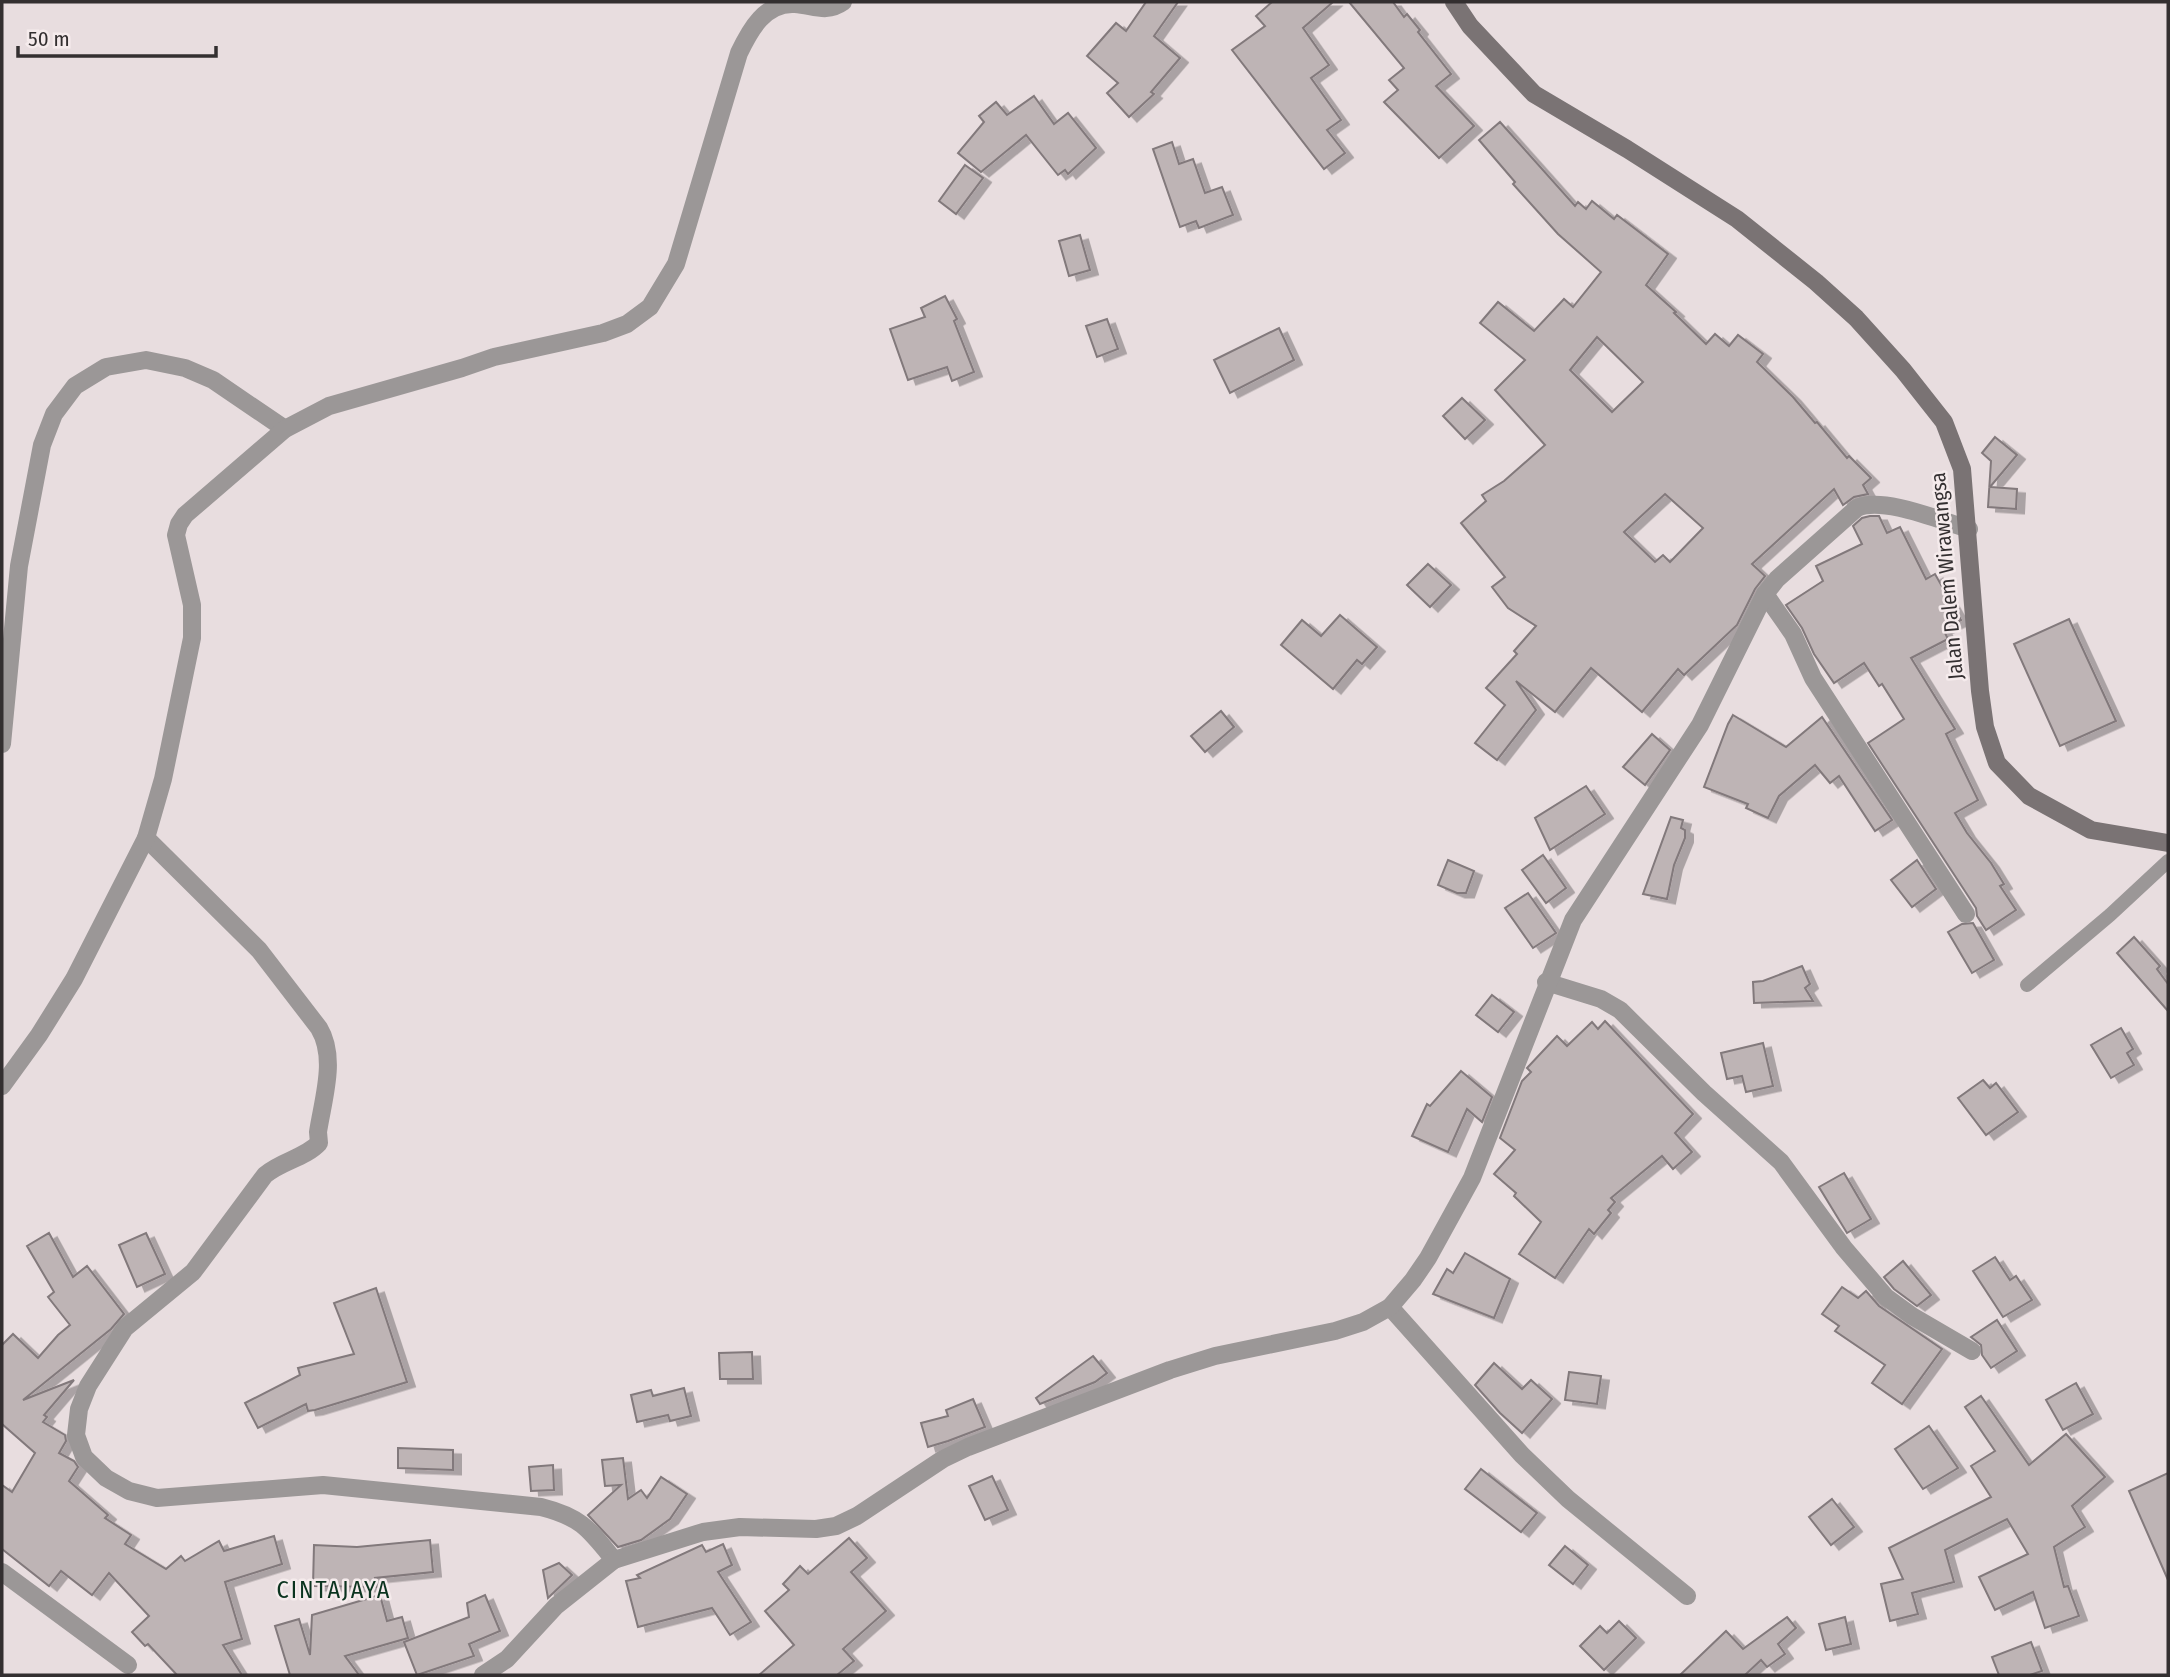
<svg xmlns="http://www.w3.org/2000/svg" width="2170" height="1677" viewBox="0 0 2170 1677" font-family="'Fira Sans Condensed',sans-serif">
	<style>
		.building { fill: #beb4b5; stroke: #82797b; stroke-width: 2; fill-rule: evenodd; filter: url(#shadow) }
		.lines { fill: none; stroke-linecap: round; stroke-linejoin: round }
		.lane { stroke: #9b9797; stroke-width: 14 }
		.street { stroke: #9b9797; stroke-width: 18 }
		.secondary { stroke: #7a7374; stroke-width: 18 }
		.labels { text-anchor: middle; stroke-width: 5; stroke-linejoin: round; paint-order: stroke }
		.street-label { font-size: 21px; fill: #332f30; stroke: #f5ebec }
		.quarter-label { font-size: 24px; letter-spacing: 2px; fill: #0b341f; stroke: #f5ebec }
	</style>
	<defs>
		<filter id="shadow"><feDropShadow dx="8" dy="4.5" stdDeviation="0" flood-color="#0004"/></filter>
	</defs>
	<rect width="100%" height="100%" fill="#e8dddf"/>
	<g class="building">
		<polygon points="1146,2 1178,2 1154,36 1180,58 1151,92 1154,94 1129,117 1107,93 1118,83 1087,56 1116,23 1126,31"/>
		<polygon points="1272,2 1333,2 1303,28 1329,65 1311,78 1341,120 1327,130 1345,153 1324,169 1232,50 1265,26 1256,16"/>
		<polygon points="1349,2 1393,2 1404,17 1407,14 1420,30 1418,32 1451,74 1436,86 1474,126 1439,158 1384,102 1398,90 1389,80 1404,68"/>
		<polygon points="1034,96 1054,124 1068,113 1096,148 1068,174 1065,170 1058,175 1026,135 981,172 958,153 984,122 979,116 996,102 1007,115"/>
		<path d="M 1500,122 L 1575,206 L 1578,202 L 1586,209 L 1592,201 L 1614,219 L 1617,215 L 1668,254 L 1646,285 L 1676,312 L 1674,313 L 1706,344 L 1715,334 L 1729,346 L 1738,335 L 1763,354 L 1757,362 L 1793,397 L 1815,423 L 1817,422 L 1847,458 L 1849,456 L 1871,478 L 1863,485 L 1868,494 L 1854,497 L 1843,505 L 1834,489 L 1752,564 L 1765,576 L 1755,589 L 1737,625 L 1684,675 L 1678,669 L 1642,712 L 1591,668 L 1555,712 L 1516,681 L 1536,710 L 1497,760 L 1475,743 L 1505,705 L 1486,688 L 1517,654 L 1514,651 L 1536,626 L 1508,608 L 1492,587 L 1505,577 L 1461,523 L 1486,501 L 1482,495 L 1504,481 L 1545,445 L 1495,390 L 1525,360 L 1480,323 L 1498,302 L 1534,331 L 1564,299 L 1573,307 L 1601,272 L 1558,234 L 1513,184 L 1515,182 L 1479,140 ZM 1597,337 L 1643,382 L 1612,412 L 1570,370 ZM 1665,494 L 1703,528 L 1670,562 L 1663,555 L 1655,562 L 1624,532 Z"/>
		<polygon points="1172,142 1179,164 1193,159 1205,193 1222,187 1233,215 1199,228 1196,221 1180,227 1153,149"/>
		<polygon points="965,165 983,178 956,214 939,201"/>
		<polygon points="1080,235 1090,270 1069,276 1059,241"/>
		<polygon points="945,296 957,319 954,321 974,372 952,381 947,367 908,380 890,329 925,317 921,308"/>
		<polygon points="1107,319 1118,349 1097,357 1086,326"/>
		<polygon points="1279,328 1294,360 1230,393 1214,360"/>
		<polygon points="1462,398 1485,420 1465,439 1443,416"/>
		<polygon points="1995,437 2017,455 1990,487 2017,489 2016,509 1988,507 1991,461 1982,453"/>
		<polygon points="1870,516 1879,516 1887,533 1900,527 1926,579 1935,574 1961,620 1943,629 1948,639 1911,658 1955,729 1946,734 1978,800 1955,813 1967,833 1991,863 2004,884 2000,886 2016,910 1986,930 1977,916 1976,908 1868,743 1904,719 1882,684 1879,686 1864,663 1834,683 1814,654 1802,628 1786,605 1823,581 1816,566 1862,544 1853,526 1862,518"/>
		<polygon points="1428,564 1451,585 1430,607 1407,585"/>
		<polygon points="1340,615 1377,647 1362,664 1357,660 1333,689 1281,645 1302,620 1321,636"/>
		<polygon points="2069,619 2116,721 2060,746 2014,644"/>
		<polygon points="1221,711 1234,727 1205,752 1191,736"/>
		<polygon points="1733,715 1786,747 1822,717 1892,820 1875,831 1839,776 1830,783 1815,765 1779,796 1768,818 1746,808 1748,804 1704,787 1728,724"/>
		<polygon points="1652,734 1670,750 1645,785 1623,767"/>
		<polygon points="1586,786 1605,814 1550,850 1535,818"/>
		<polygon points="1671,817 1683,820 1681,828 1685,830 1685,838 1674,865 1667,899 1643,894"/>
		<polygon points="1543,855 1566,888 1546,903 1522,870"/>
		<polygon points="1448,860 1474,871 1466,893 1457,893 1438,885"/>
		<polygon points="1917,860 1936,889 1912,907 1891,880"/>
		<polygon points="1528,893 1556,933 1533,948 1505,908"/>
		<polygon points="1973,923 1994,960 1972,973 1948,932 1962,924"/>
		<polygon points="2134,937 2160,966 2157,969 2168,984 2168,1011 2117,953"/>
		<polygon points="1802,966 1810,984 1805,988 1813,1001 1754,1003 1753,982 1763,981"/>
		<polygon points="1492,995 1514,1012 1498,1032 1476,1015"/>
		<polygon points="1605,1021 1693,1114 1675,1133 1692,1152 1673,1169 1662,1156 1611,1198 1615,1202 1608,1210 1611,1213 1594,1234 1589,1229 1555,1278 1519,1254 1541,1222 1514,1196 1516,1193 1494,1174 1515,1150 1500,1138 1522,1081 1531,1072 1527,1068 1557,1036 1567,1046 1592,1022 1598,1029"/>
		<polygon points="2121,1028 2133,1049 2127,1053 2134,1065 2111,1078 2091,1045"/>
		<polygon points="1763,1043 1773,1086 1746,1092 1742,1076 1727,1079 1721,1053"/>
		<polygon points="1461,1071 1492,1097 1482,1122 1467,1109 1448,1152 1412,1136 1427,1104 1430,1106"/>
		<polygon points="1983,1080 1990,1088 1996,1083 2018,1112 1986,1135 1958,1098"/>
		<polygon points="1844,1173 1871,1219 1847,1233 1819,1187"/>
		<polygon points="49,1233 73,1277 87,1266 124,1314 111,1329 23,1400 74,1380 44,1415 47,1417 43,1422 65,1435 66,1441 59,1453 74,1461 78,1467 69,1481 108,1515 105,1518 131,1535 125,1544 166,1569 181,1556 185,1561 219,1541 224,1551 274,1536 282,1564 225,1582 242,1639 223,1645 242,1675 177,1675 148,1644 145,1646 132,1632 149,1616 109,1573 92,1595 61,1571 49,1586 2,1549 2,1485 12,1492 35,1453 2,1424 2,1345 13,1334 38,1358 58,1335 70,1325 48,1297 54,1292 27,1246"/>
		<polygon points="146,1233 165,1274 137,1287 119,1245"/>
		<polygon points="1465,1253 1510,1279 1494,1318 1433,1294 1447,1269 1453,1273"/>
		<polygon points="1995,1257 2010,1280 2016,1276 2032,1300 2003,1317 1973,1271"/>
		<polygon points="1903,1261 1931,1295 1917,1306 1894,1289 1884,1277"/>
		<polygon points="1842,1287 1858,1298 1866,1291 1879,1306 1942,1349 1902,1404 1872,1383 1885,1365 1835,1331 1839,1326 1822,1314"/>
		<polygon points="376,1288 407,1382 315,1410 308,1411 306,1404 258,1428 245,1403 300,1375 298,1368 354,1354 334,1303"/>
		<polygon points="1997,1320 2017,1351 1991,1368 1982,1355 1981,1345 1971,1337"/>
		<polygon points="752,1352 753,1379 720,1379 719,1353"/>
		<polygon points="1093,1356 1107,1373 1095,1382 1040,1404 1036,1398"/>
		<polygon points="1494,1363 1522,1389 1531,1380 1552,1399 1522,1433 1500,1413 1475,1385"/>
		<polygon points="1569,1372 1601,1376 1597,1404 1565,1400"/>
		<polygon points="2076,1383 2093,1414 2063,1430 2046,1400"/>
		<polygon points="684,1388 691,1416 670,1421 668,1415 637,1422 631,1395 651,1390 653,1396"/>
		<polygon points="1981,1396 2029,1465 2066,1434 2105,1477 2072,1506 2085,1527 2054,1547 2064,1587 2068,1586 2079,1616 2045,1628 2033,1592 1995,1610 1979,1577 2028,1554 2007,1519 1945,1550 1954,1582 1912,1593 1918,1614 1890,1621 1881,1584 1903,1579 1889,1548 1991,1497 1971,1466 1995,1451 1965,1407"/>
		<polygon points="973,1399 985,1427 948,1441 928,1447 921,1423 948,1416 946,1410"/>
		<polygon points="1929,1426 1958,1468 1923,1489 1895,1449"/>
		<polygon points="398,1448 453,1450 453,1470 398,1468"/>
		<polygon points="623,1458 628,1499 641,1490 647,1498 661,1477 687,1494 670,1519 641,1540 618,1547 588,1515 621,1485 605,1486 602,1460"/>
		<polygon points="553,1465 554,1490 531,1491 529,1467"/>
		<polygon points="1481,1469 1537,1513 1521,1532 1465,1489"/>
		<polygon points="2168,1473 2168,1580 2129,1491"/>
		<polygon points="992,1476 1008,1510 985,1520 969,1486"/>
		<polygon points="1832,1499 1854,1527 1831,1545 1809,1517"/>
		<polygon points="849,1538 867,1558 851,1572 886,1611 843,1649 854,1661 837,1675 759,1675 794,1645 765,1611 789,1590 783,1584 800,1566 808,1574"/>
		<polygon points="430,1540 433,1572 375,1578 377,1587 313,1586 314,1545 357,1547"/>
		<polygon points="723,1544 732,1565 718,1572 751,1622 730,1635 712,1608 638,1627 626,1581 640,1578 637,1575 702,1545 706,1552"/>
		<polygon points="1565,1546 1588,1565 1573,1584 1549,1565"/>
		<polygon points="559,1563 572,1575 548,1598 543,1570"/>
		<polygon points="380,1595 387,1621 402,1617 408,1638 345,1656 359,1675 290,1675 275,1626 299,1619 310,1655 312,1615"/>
		<polygon points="485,1595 500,1631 469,1644 474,1656 417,1675 404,1642 469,1617 467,1603"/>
		<polygon points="1787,1617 1796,1628 1778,1644 1785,1654 1767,1667 1761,1660 1745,1675 1680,1675 1726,1631 1743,1649"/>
		<polygon points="1845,1617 1851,1644 1826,1650 1819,1624"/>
		<polygon points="1619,1621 1636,1638 1604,1670 1580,1646 1600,1626 1607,1633"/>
		<polygon points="2031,1642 2042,1671 2030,1675 1999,1675 1992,1657"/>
	</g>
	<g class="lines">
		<polyline class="lane" points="2027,985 2110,915 2168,861"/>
		<g class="street">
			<polyline points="1765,594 1793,634 1813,678 1966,914"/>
			<polyline points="2,744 19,566 42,445 54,414 75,386 106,367 146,360 185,368 213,380 285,429"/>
			<path d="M 146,838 L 259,950 L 319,1028 C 337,1058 323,1099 318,1132 L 319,1143 C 305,1158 281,1161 265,1175 L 193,1272 L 125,1328 L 88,1386 L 79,1409 L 76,1435 L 84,1457 L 106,1478 L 129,1491 L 157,1498 L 323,1485 L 541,1507 C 581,1517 589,1529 614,1560"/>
			<polyline points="1546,982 1601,999 1620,1010 1704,1093 1781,1162 1844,1248 1886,1297 1912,1316 1972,1351"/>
			<path d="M 2,1086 L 39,1035 L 74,979 L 146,838 L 163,779 L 192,638 L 192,605 L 176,535 L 179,524 L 185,515 L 285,429 L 329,406 L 462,368 L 494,357 L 603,333 L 627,324 L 650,307 L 676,264 L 739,53 C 750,30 765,2 795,4 C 813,5 826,14 843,2"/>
			<polyline points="1390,1307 1522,1455 1568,1499 1687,1596"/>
			<polyline points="2,1572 128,1665"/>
			<path d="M 483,1675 L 507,1659 L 556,1606 L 614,1560 L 703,1532 L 740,1527 L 816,1529 L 836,1526 L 857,1516 L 943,1459 L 968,1447 L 1170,1370 L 1215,1356 L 1335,1331 L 1363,1322 L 1390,1307 L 1413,1280 L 1428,1258 L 1472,1178 L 1573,920 L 1700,725 L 1765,594 L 1777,579 L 1857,508 C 1883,496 1941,521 1969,529"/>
		</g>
		<polyline class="secondary" points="1454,2 1470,26 1534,94 1627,149 1737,219 1816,282 1856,318 1903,370 1944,422 1962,469 1980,691 1985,727 1997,763 2029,796 2091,830 2168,843"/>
	</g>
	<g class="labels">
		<g class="street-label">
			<text transform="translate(1947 576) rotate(-95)" y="7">Jalan Dalem Wirawangsa</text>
		</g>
		<g class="quarter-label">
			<text x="334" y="1598">CINTAJAYA</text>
		</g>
	</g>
	<rect width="2170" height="1677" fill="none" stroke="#332f30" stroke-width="7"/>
	<path d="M18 46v10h198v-10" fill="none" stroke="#332f30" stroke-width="3.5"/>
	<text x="28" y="46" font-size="21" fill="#332f30" stroke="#f5ebec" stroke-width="5" paint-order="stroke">50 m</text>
</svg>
